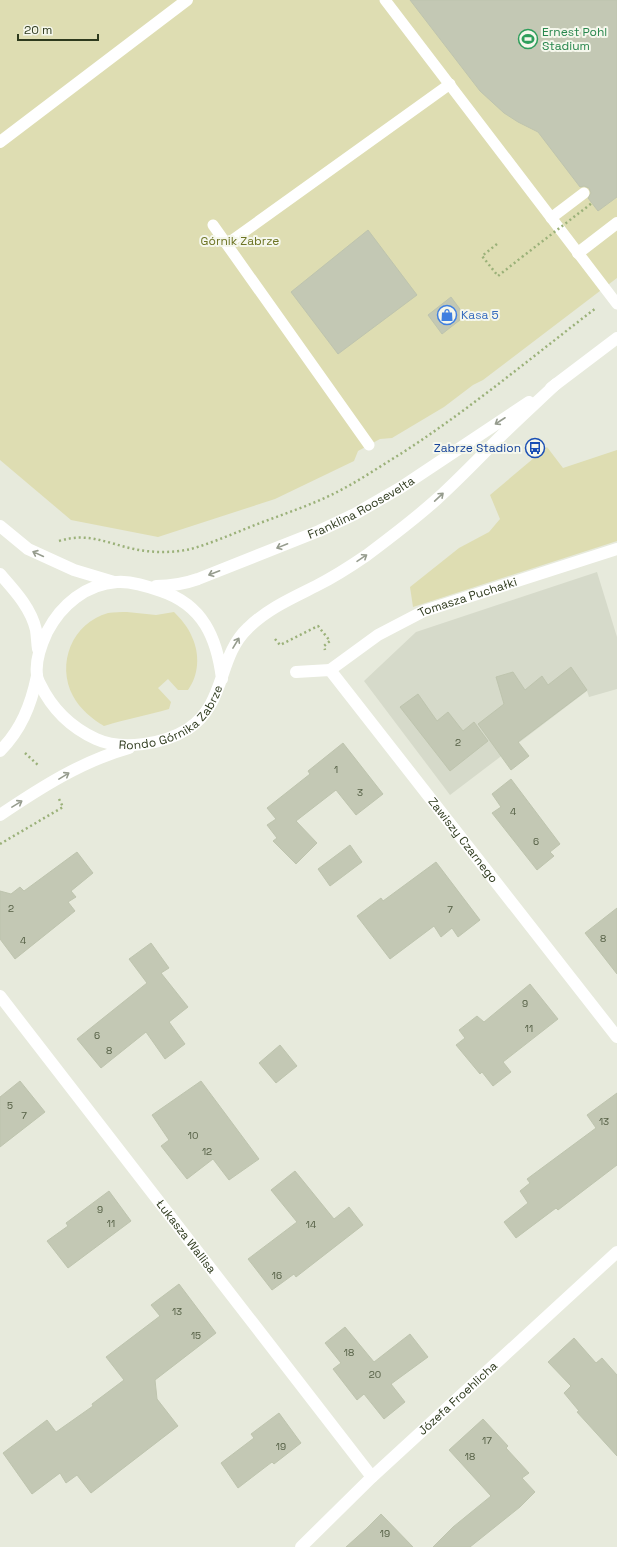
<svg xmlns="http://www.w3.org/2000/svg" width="617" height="1547" viewBox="0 0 617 1547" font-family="'Space Grotesk',sans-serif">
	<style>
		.built { fill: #d6daca }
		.green { fill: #deddb2 }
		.building { fill: #c3c8b4; stroke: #bec4ae }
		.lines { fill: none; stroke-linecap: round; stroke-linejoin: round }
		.path { stroke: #9bb179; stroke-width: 2.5; stroke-dasharray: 2 3; stroke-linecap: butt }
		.service { stroke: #fff; stroke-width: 11 }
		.pedestrian { stroke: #fff; stroke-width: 12 }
		.minor { stroke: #fff; stroke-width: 12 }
		.tertiary { stroke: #fff; stroke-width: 12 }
		.path-bridge { stroke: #9bb179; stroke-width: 2.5; stroke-dasharray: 2 3; stroke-linecap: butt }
		.oneway { stroke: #969c8e }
		.labels { text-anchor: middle; stroke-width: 4; stroke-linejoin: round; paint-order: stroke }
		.number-label { font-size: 10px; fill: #535e43 }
		.leisure-label { font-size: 12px; fill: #27864d; stroke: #f5f7ec; text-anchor: start }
		.park-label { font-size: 12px; fill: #6d7424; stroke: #f5f7ec }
		.shop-label { font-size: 12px; fill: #366cbe; stroke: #f5f7ec; text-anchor: start }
		.transit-label { font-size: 12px; fill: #164399; stroke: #f5f7ec; text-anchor: end }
		.street-label { font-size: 12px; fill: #2e3a1d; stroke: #f5f7ec }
	</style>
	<rect width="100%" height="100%" fill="#e7eadc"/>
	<polygon class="built" points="597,572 617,637 617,689 589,697 587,691 450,795 364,681 416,632"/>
	<g class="green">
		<polygon points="0,0 617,0 617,278 483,380 473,385 444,407 392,438 380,439 358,451 354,461 275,499 158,537 71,520 0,460"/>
		<polygon points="547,447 563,468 617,450 617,541 413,607 410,587 459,548 489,532 500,519 490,495"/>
		<path d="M 127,612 L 156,615 L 174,612 C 181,619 188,627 192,637 C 200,654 199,675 188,690 L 178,690 L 168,679 L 158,688 L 171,702 L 169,709 C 148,715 126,719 104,726 C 92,719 80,709 73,696 C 56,664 72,623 108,613 C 114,612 121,612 127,612 Z"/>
	</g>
	<g class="building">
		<polygon points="410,0 617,0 617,197 598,211 588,198 591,193 589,188 584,186 580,187 538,132 518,122 504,113 480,91"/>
		<polygon points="368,230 417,295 338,354 291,292"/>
		<polygon points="451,297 465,316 442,334 428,315"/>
		<polygon points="571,667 587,690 518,742 529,756 511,770 478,724 504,704 496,677 513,672 525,690 542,676 548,685"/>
		<polygon points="418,694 437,721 448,712 463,731 474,722 488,741 450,771 400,707"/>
		<polygon points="343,743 383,794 356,815 336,790 296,821 317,843 296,864 273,841 277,838 267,825 276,819 267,808 310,774 308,771"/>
		<polygon points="511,779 560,844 550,852 554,856 537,870 492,813 501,807 492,794"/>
		<polygon points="350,845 362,862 330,886 318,869"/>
		<polygon points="77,852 93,873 71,891 76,897 68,902 75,911 15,959 0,939 0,891 11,894 20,887 24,891"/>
		<polygon points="436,862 480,920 458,937 452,928 441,937 434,926 390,959 357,916 381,898 383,901"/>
		<polygon points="617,908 617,974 585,933"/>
		<polygon points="151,943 169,968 161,973 188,1007 169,1022 185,1044 165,1059 146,1032 101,1068 77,1039 147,983 129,959"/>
		<polygon points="530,984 558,1019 503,1062 511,1072 493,1086 482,1072 480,1074 456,1045 465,1038 459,1030 477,1016 484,1022"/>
		<polygon points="280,1045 297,1066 276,1083 259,1063"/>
		<polygon points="20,1081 45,1112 0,1147 0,1097"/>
		<polygon points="201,1081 259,1159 229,1180 213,1159 187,1179 161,1146 169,1140 152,1115"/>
		<polygon points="617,1093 617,1165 558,1210 556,1208 516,1238 504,1222 528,1203 520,1191 530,1183 527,1179 596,1128 587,1115"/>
		<polygon points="295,1171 334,1219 349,1207 363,1225 296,1277 294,1274 272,1290 248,1259 297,1222 271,1190"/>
		<polygon points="109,1191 131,1221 68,1268 47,1241 68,1226 66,1223"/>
		<polygon points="179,1284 216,1333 155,1380 157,1399 178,1426 91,1493 77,1475 66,1483 60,1473 32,1494 3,1453 47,1420 56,1432 93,1406 92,1404 124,1380 106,1357 160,1316 151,1305"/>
		<polygon points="345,1327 374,1362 410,1334 428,1357 391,1384 405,1402 384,1419 364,1394 357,1400 333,1369 341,1363 325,1343"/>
		<polygon points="574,1338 596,1363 602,1358 617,1375 617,1456 577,1412 579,1411 564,1393 571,1386 548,1362"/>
		<polygon points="279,1413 301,1443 274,1464 272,1462 238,1488 221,1463 254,1438 251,1434"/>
		<polygon points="483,1419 508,1446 506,1448 529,1473 522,1478 535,1492 520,1507 470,1547 433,1547 453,1527 491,1496 449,1450"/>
		<polygon points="381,1514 413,1547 346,1547 366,1529"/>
	</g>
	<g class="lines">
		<g class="path">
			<polyline points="497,244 482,256 498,276 522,257"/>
			<path d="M 59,541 C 88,532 106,543 134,549 C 152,553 173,553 191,549 C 215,542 237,532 260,523 C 284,514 308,506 331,495 C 356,483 379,467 402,453 C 470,409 532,357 596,308"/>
			<polyline points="275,639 280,645 318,626 330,641 324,646 325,650"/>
			<polyline points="25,753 39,766"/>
			<polyline points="0,844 63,807 59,799"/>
		</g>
		<g class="service">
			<polyline points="385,0 617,304"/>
			<polyline points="551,218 584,193"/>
			<polyline points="213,225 369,445"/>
			<polyline points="227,244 450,84"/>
		</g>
		<g class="pedestrian">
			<polyline points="0,142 187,0"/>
			<polyline points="578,253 617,223"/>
		</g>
		<g class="minor">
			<path id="s1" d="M 330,670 L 378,635 L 424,611 L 617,549"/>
			<path id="s2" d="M 296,672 L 330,670 L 617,1037"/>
			<path id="s3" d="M 0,996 L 372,1477"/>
			<path id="s4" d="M 301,1547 L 372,1477 L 617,1252"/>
		</g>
		<g class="tertiary">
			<polyline points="551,388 617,338"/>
			<polyline points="0,526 28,549 74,570 114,582"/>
			<path d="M 0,574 C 15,591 31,608 36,630 C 37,636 37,643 38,649"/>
			<path id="s5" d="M 156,586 C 171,586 184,584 198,579 L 319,531 L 355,514 L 400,488 L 529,402"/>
			<path id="s6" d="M 222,679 C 217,638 203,605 161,591 C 147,586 132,581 117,582 C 86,584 61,605 47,632 C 41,645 35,660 37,675 C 37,677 39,682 40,684 C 52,709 72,728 96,739 C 122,751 164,744 188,729 C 227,703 217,657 248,628 C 267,609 292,598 316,586 C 334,577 351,566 367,555 C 391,537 415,519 437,499 C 458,480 478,459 498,439 C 517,420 537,402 556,384"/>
			<path d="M 0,751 C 21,730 31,705 37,676"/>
			<path d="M 0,815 C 40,788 82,761 129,748"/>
		</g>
		<polyline class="path-bridge" points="522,257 592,203"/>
	</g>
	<defs><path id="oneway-shaft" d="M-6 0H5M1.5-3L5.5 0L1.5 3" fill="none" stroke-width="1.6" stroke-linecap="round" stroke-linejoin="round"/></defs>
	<g class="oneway">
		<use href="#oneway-shaft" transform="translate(500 421) rotate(147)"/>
		<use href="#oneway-shaft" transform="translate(439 497) rotate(-43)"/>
		<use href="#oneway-shaft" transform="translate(282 546) rotate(158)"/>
		<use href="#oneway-shaft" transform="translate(38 554) rotate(-155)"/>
		<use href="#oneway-shaft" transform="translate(362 558) rotate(-34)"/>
		<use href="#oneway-shaft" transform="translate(214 573) rotate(159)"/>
		<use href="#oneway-shaft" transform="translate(236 643) rotate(-59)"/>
		<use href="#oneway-shaft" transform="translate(64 776) rotate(-31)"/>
		<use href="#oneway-shaft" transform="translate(17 804) rotate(-31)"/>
	</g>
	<defs>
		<symbol id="stadium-ring" viewBox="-11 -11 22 22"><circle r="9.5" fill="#f5f7ec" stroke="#2e9e5b" stroke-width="1.5"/><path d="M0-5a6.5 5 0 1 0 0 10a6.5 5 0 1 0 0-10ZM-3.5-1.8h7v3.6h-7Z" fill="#2e9e5b"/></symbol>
		<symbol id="shop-ring" viewBox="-11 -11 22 22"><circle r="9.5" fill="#f5f7ec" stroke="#3f7fe0" stroke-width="1.5"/><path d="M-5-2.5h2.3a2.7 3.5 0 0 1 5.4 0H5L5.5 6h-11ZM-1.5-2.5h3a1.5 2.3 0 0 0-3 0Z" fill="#3f7fe0"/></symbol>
		<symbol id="bus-ring" viewBox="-11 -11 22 22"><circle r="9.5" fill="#f5f7ec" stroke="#1a4fb4" stroke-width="1.5"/><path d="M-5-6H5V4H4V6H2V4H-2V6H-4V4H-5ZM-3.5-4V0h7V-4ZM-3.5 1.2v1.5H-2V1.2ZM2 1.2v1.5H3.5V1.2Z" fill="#1a4fb4"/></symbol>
	</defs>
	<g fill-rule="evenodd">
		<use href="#stadium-ring" x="517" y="28" width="22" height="22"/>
		<use href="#shop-ring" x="436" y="304" width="22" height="22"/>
		<use href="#bus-ring" x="524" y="437" width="22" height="22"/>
	</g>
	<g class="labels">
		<g class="number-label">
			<text x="458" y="746">2</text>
			<text x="336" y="773">1</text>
			<text x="360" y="796">3</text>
			<text x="513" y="815">4</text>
			<text x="536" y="845">6</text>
			<text x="11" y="912">2</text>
			<text x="450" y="913">7</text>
			<text x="603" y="942">8</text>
			<text x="23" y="944">4</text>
			<text x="525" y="1007">9</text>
			<text x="529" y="1032">11</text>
			<text x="97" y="1039">6</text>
			<text x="109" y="1054">8</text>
			<text x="10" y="1109">5</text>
			<text x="24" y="1119">7</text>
			<text x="604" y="1125">13</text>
			<text x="193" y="1139">10</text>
			<text x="207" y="1155">12</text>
			<text x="100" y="1213">9</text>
			<text x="111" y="1227">11</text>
			<text x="311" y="1228">14</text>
			<text x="277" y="1279">16</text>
			<text x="177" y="1315">13</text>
			<text x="196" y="1339">15</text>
			<text x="349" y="1356">18</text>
			<text x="375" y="1378">20</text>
			<text x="487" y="1444">17</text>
			<text x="281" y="1450">19</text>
			<text x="470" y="1460">18</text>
			<text x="385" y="1537">19</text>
		</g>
		<g class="leisure-label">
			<text x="542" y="36">Ernest Pohl<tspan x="542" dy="14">Stadium</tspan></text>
		</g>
		<g class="park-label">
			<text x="240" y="245">Górnik Zabrze</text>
		</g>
		<g class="shop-label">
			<text x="461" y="319">Kasa 5</text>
		</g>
		<g class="transit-label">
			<text x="521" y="452">Zabrze Stadion</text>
		</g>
		<g class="street-label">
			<text dy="4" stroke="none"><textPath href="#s5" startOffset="221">Franklina Roosevelta</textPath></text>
			<text dy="4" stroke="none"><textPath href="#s1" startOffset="157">Tomasza Puchałki</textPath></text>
			<text dy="4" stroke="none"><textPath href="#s6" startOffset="470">Rondo Górnika Zabrze</textPath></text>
			<text dy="4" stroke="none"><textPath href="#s2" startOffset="250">Zawiszy Czarnego</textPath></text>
			<text dy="4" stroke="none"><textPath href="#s3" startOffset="304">Łukasza Wallisa</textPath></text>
			<text dy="4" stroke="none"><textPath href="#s4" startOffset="216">Józefa Froehlicha</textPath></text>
		</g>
	</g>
	<path d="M18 34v6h80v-6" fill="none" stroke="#2e3a1d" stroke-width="2"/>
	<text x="24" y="34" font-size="12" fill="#2e3a1d" stroke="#f5f7ec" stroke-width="3" paint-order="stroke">20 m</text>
</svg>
